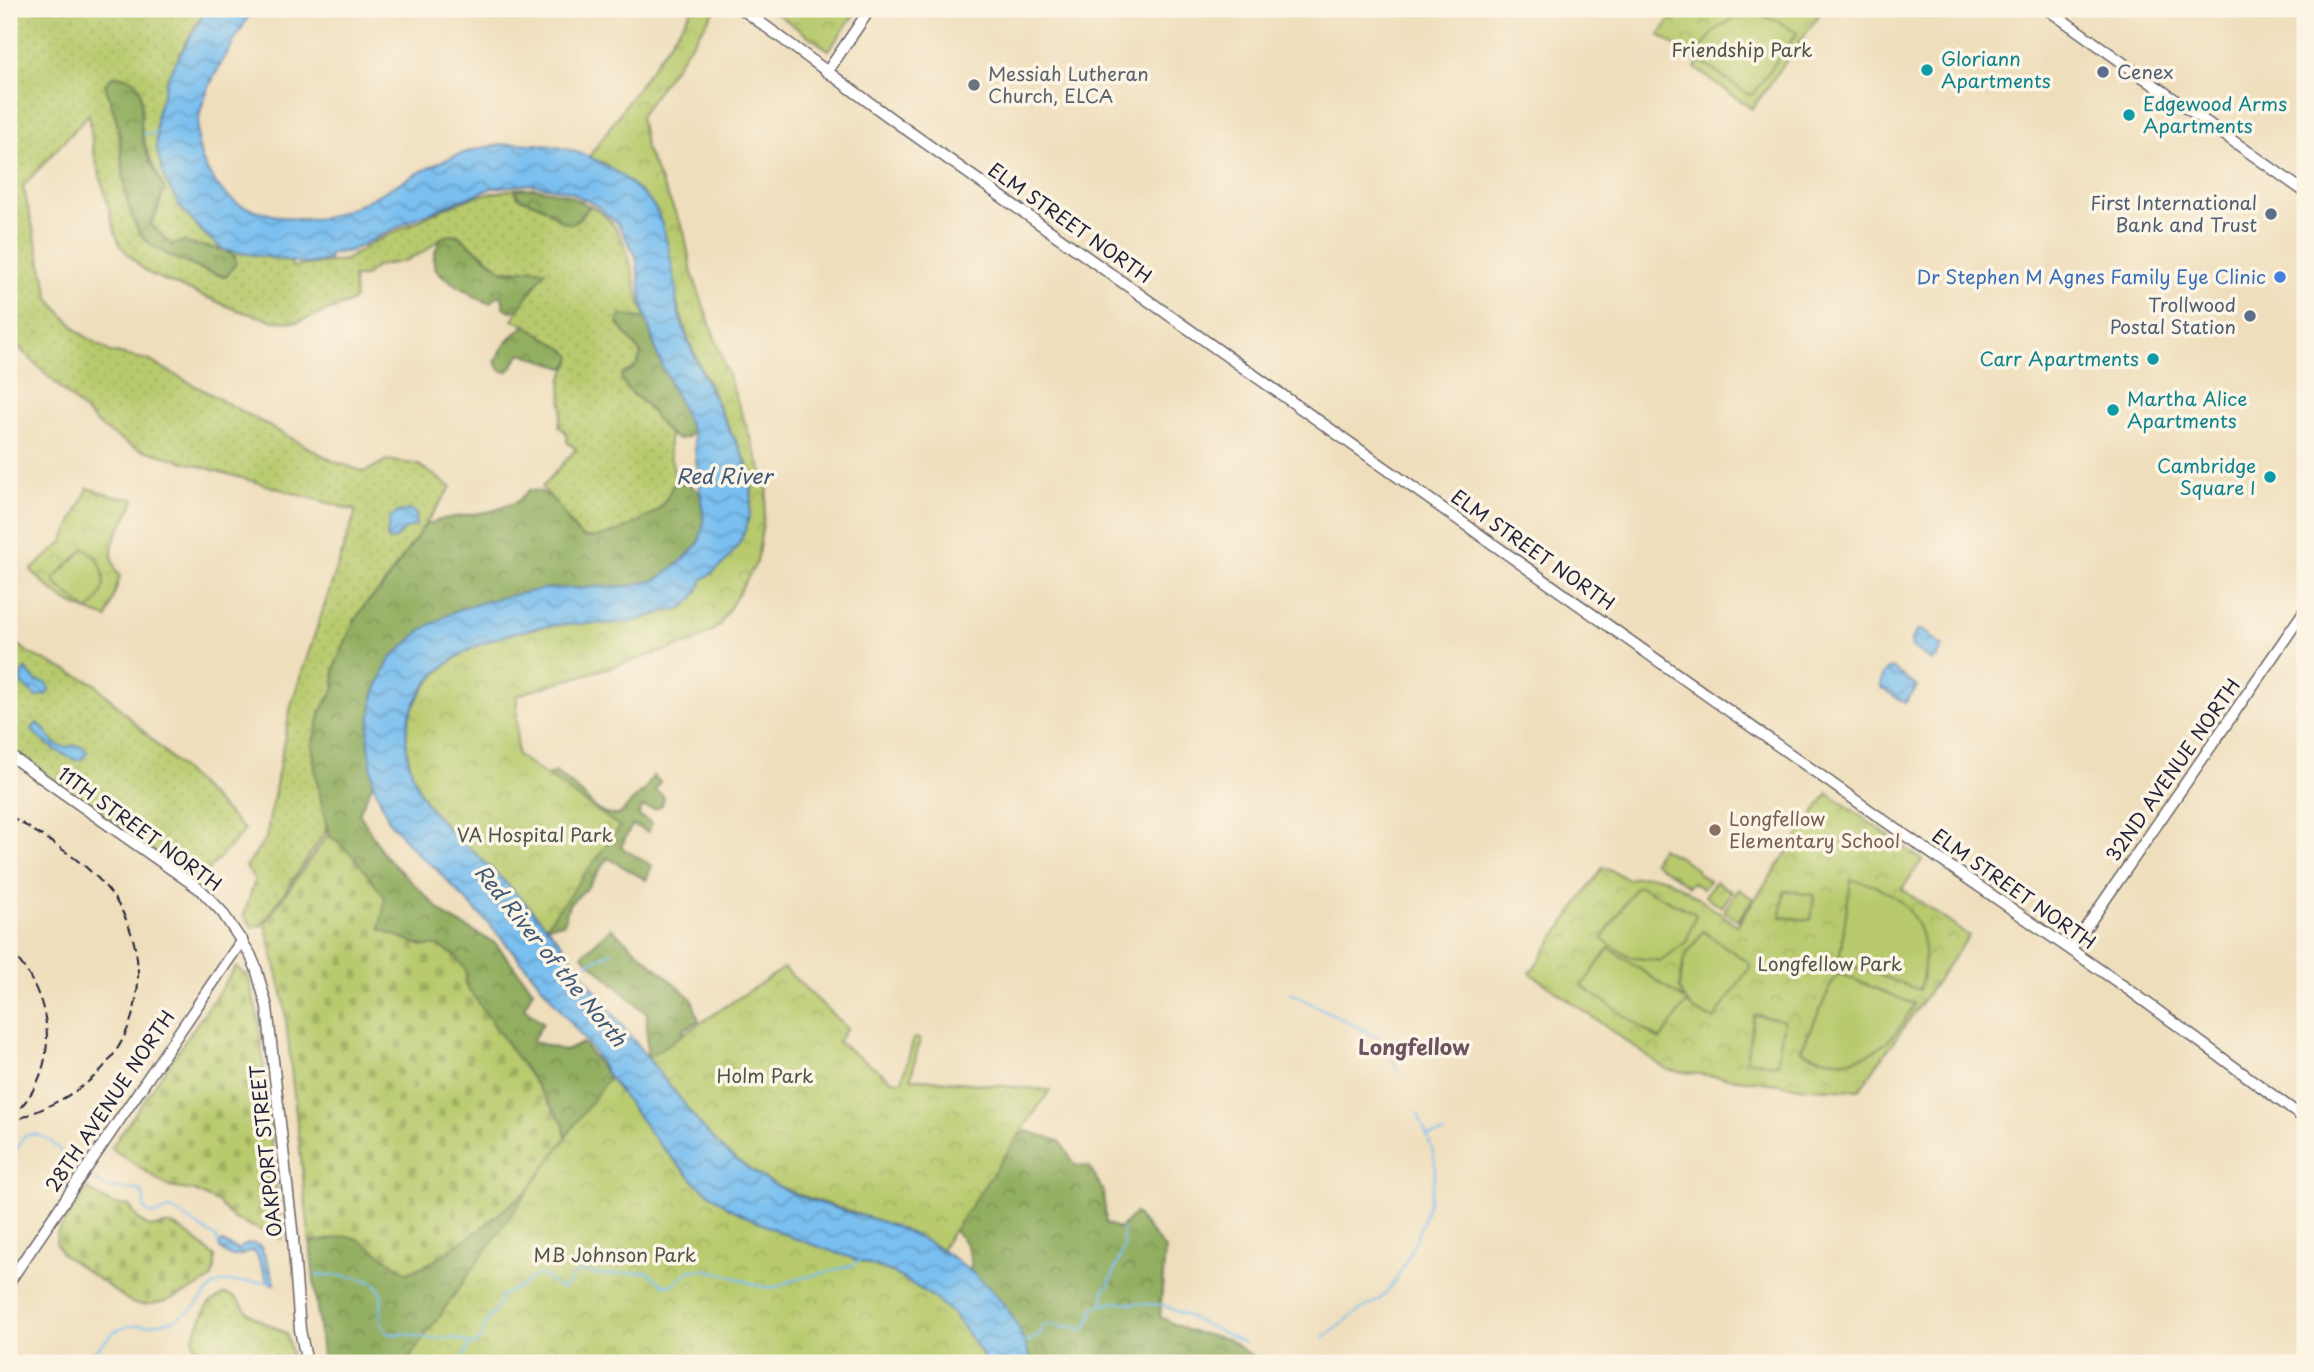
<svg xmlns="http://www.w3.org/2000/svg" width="2314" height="1372" viewBox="0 0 2314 1372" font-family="'Playpen Sans',sans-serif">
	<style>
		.grass { fill: url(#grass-dots); stroke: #6d7654; stroke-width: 2; fill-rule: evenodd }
		.forest { fill: url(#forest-crowns); stroke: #5a684e; stroke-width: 2 }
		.cemetery { fill: url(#cemetery-stones); stroke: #6d7654; stroke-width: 2 }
		.park { fill: url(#park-crowns); stroke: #6d7654; stroke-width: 2 }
		.pitch { fill: #b8ca6d; stroke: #6d7654; stroke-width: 2 }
		.water { fill: url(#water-waves); stroke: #4e7096; stroke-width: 2 }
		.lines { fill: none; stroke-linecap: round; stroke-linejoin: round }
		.stream { stroke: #79bff0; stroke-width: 2 }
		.tertiary-casing { stroke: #6a6468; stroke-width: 13 }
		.tertiary { stroke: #fff; stroke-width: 10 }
		.rail { stroke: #22223b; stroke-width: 2; stroke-dasharray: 10 5; stroke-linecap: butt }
		.culture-dot { fill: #0f9aa8; stroke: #fcf5e5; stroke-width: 2.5 }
		.service-dot { fill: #5c6f8a; stroke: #fcf5e5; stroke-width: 2.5 }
		.worship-dot { fill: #6b7280; stroke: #fcf5e5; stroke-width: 2.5 }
		.shop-dot { fill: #3f7fe0; stroke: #fcf5e5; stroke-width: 2.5 }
		.education-dot { fill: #8d6e63; stroke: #fcf5e5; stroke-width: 2.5 }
		.labels { text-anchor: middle; stroke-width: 7; stroke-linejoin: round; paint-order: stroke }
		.park-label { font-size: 19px; fill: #4f544a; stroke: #fcf5e5 }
		.culture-label { font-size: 19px; fill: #0d838f; stroke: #fcf5e5; text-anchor: start }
		.service-label { font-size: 19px; fill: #4e5e75; stroke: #fcf5e5; text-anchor: end }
		.worship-label { font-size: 19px; fill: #5b616d; stroke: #fcf5e5; text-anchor: start }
		.street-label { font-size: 19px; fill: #22223b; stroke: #fcf5e5 }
		.shop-label { font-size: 19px; fill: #366cbe; stroke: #fcf5e5; text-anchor: end }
		.education-label { font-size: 19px; fill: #785e54; stroke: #fcf5e5; text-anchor: start }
		.water-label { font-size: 21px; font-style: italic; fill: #40597a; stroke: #fcf5e5 }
		.neighbourhood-label { font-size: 21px; font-weight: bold; fill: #6c5361; stroke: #fcf5e5 }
	</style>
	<defs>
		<pattern id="grass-dots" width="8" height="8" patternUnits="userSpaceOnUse" patternTransform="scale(1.75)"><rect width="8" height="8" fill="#b8ca6d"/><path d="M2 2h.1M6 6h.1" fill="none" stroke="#9ead5f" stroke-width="1.8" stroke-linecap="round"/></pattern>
		<pattern id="forest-crowns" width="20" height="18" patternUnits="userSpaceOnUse" patternTransform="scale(1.75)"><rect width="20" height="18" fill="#92ae60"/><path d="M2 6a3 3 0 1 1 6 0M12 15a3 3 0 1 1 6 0" fill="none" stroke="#778d50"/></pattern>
		<pattern id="cemetery-stones" width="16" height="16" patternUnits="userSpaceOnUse" patternTransform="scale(1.75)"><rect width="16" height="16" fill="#b8ca6d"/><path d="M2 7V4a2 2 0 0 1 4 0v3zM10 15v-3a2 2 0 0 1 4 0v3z" fill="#9ead5f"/></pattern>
		<pattern id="park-crowns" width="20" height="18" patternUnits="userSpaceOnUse" patternTransform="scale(1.75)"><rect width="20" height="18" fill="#b8ca6d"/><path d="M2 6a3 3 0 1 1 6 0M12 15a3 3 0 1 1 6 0" fill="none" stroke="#9ead5f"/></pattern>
		<pattern id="water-waves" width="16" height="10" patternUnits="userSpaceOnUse" patternTransform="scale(1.75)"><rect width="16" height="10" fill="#79bff0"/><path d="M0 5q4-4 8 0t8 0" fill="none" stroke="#639bc4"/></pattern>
	</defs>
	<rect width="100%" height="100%" fill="#fcf5e5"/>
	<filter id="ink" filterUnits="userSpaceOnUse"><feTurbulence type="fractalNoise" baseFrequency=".0143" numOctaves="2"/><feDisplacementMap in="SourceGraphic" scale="14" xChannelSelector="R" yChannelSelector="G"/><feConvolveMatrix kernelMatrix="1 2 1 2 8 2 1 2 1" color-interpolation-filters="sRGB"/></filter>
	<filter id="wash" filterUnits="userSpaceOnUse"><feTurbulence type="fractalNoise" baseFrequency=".00686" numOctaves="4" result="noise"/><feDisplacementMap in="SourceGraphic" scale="28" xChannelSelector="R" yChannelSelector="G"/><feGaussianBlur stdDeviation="1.57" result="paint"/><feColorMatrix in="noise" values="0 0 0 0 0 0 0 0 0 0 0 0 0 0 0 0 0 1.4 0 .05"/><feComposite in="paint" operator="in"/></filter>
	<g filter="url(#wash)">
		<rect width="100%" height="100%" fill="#efdebc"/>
		<g class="grass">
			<path d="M 9,9 L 206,9 L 185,43 L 156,117 L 157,151 L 224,250 L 237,250 L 291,262 L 292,267 L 345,260 L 374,242 L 445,208 L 476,196 L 516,189 L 518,197 L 543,207 L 563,222 L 581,217 L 590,206 C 634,228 629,279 646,319 L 622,315 L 622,329 L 641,354 L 638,364 L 629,372 L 633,395 L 644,403 L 670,434 C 669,439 668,445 669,450 C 670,461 677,472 674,483 C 672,492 663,505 657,511 C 643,523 598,544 581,536 L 542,487 L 576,449 L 567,442 L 567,434 L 559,426 L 562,410 L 561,380 L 569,364 L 526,325 L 512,320 L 544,271 L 501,270 L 484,254 L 441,238 L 424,252 L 404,261 L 377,266 L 364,277 L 353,277 L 355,298 L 349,303 L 297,322 L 274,321 L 237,310 L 152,275 L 142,268 L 121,247 L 115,232 L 93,149 L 89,114 L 23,186 L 50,300 L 79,332 L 110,352 L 148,360 L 333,461 L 365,472 L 387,460 L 419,465 L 451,487 L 381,588 L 342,682 L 326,831 L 262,925 L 252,927 L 244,915 L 255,880 L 246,867 L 266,838 L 291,705 L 356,511 L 133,447 L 102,428 L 9,338 ZM 109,96 L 140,119 C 143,145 152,165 164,188 L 159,208 L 151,224 L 171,246 L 189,244 L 224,250 L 236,263 L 226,277 C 204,272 153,252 140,233 C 122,208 123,157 118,127 C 116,117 112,106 109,96 Z"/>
			<polygon points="9,637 30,654 94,683 245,830 197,882 9,747"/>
			<path d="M 224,1294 C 237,1295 238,1301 246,1310 C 258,1323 274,1325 287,1334 L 293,1363 L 216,1363 L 202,1354 L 194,1344 L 193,1337 L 208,1305 Z"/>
		</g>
		<g class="forest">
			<path d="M 113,76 C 123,76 132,76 138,85 C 145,98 139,121 142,136 C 145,154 155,172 164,188 L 151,224 L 171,245 L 184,241 L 189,244 L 224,250 L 235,256 L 236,263 L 226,277 C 203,270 152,253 140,233 C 121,202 124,160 118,126 C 115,112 109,98 105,84 Z"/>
			<polygon points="533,188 565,194 590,206 581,217 572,224 563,222 543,207 518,197 516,189"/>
			<path d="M 455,234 C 470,242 494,267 505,271 C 519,274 531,264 545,271 L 519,309 L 510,311 L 504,307 L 502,297 L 499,295 L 490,303 L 483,301 C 472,294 440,278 435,267 C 431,258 437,247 441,238 Z"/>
			<path d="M 622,315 L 646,319 L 657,354 L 693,433 C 688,436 684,440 678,439 C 666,436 655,415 647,406 C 638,396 626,392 621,378 L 623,373 C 634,371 638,364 641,354 L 618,323 L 618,318 Z"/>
			<path d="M 526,325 L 568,352 L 572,357 L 569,364 L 564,368 L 522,353 C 515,358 514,369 506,372 L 500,370 L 495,362 C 503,346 511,335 526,325 Z"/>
			<path d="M 674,483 L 689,484 L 700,493 L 704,522 L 699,543 L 683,560 L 658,579 L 629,586 L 543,589 L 423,629 L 390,659 L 374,694 L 368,735 L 373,783 L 359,813 L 384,855 L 446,916 L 495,943 L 533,990 L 524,1008 L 543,1023 L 532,1041 L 565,1051 L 583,1043 L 659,1144 L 697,1184 L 851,1256 L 892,1272 L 953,1314 L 980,1351 L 986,1363 L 328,1363 L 322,1355 L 310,1243 L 347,1236 L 358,1239 L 416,1270 L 476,1232 L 541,1180 L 563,1123 L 465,984 L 466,971 L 455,956 L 439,946 L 422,946 L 379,929 L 355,858 L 328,834 L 317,782 L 312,745 L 321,712 L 335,687 L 334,673 L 337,660 L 355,620 L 366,603 L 382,588 L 425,525 L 443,519 L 492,511 L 517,502 L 529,490 C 557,489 562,519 580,535 C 593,546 644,521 656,511 C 665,504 669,493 674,483 Z"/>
			<path d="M 556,772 C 563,778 571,784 578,790 C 594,805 595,815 619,815 L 646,788 L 653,776 L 660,782 L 655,790 L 664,797 L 662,805 L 655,809 L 642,807 L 638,815 L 652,823 L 648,832 L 632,825 L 621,847 L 652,866 L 646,880 L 608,858 L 586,889 L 569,904 L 564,923 L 546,926 L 515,893 L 546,781 L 549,774 Z"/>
			<path d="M 611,928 L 692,999 L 699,1021 L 682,1030 L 750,1094 L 1012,1140 L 1027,1131 L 1060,1141 L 1075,1165 L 1090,1167 L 1103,1191 L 1106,1223 L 1119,1229 L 1135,1213 L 1165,1249 L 1160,1317 L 1188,1331 L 1228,1339 L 1253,1357 L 1266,1363 L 1032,1363 L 1024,1342 L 1007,1310 L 970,1271 C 973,1246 962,1235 942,1223 L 798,1195 L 764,1179 L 701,1126 L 647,1058 L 647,1014 L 582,955 Z"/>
		</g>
		<g class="cemetery">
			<polygon points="328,834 355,858 385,898 380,929 422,946 439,946 455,956 466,971 465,984 563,1123 566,1138 541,1180 476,1232 432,1262 407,1273 358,1239 347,1236 310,1243 284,1002 265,923"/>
			<polygon points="236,967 248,976 259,1021 282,1239 232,1218 219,1203 195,1191 169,1187 111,1148"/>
			<path d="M 87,1189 L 112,1204 L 129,1206 C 136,1214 140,1227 154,1227 C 159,1227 165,1224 170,1225 C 183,1227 205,1248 215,1257 L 215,1268 L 211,1279 C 190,1292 157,1310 132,1303 L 62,1254 L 56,1243 L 57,1233 Z"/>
		</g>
		<g class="park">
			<path d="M 693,9 L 716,9 L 640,116 L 646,150 L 684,231 L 692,273 L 768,488 L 757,562 L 719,626 L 694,642 L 517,695 L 517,755 L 620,827 L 546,926 C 525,904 505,882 483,861 C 464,842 443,826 427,804 C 409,777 399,738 413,708 C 441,648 508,629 569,624 C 614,621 647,626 686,598 C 694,592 700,589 703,579 C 737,560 759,510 750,471 C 747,462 737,441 731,433 L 689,342 L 675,296 L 604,163 L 589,157 Z"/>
			<polygon points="770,9 858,9 829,50"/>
			<polygon points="1678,9 1823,9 1752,109 1695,68 1698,62 1659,35"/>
			<path d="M 88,488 L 112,496 L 135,499 C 124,529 99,545 120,576 L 107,618 C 70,606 58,599 31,570 L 63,542 Z"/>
			<polygon points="1828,793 1922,860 1902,889 1969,936 1859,1090 1809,1088 1667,1070 1530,973 1603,867 1628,879 1649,875 1666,879 1685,889 1737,925"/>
			<polygon points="1660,848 1681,858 1697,869 1698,873 1709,881 1703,889 1692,882 1689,886 1653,862"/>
			<polygon points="1716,881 1732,892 1722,907 1705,896"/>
			<path d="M 784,968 L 847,1028 L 838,1042 L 892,1080 L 902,1081 L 914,1038 L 920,1039 L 911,1078 L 1050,1090 L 941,1249 C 919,1238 897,1227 873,1219 C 824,1202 771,1191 731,1156 C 699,1128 674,1092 647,1058 Z"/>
			<polygon points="609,1077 659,1144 697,1184 851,1256 892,1272 930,1295 953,1314 980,1351 986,1363 406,1363"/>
		</g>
		<g class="pitch">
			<path d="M 1754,12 L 1778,21 L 1797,33 L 1753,94 L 1749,95 L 1695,57 C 1713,30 1721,21 1754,12 Z"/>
			<path d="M 85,548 C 109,565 110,591 88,611 L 55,583 L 54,578 Z"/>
			<path d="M 1851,880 C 1909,888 1937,935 1919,990 L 1863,969 L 1842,965 L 1839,961 Z"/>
			<polygon points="1639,886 1696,914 1686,942 1661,961 1629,957 1602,939 1635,888"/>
			<polygon points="1739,889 1753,899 1738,920 1724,911"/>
			<polygon points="1784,891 1814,895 1811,920 1781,917"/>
			<polygon points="1703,931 1749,963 1750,967 1714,1019 1694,1011 1687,1002 1660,1040 1582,986 1609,948 1686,1001 1679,989 1684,959"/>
			<path d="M 1840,974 L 1914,1004 C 1890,1052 1852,1075 1801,1050 L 1836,975 Z"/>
			<polygon points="1754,1015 1784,1020 1777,1065 1746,1060"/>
		</g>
		<g class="water">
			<path d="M 206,9 L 252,9 C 228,59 171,119 212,178 C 220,190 233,203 248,208 C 273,216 304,224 331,216 C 376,201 415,170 460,154 C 521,133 590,143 637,189 C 643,195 651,201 655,208 C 667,230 671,265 677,290 C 669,314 719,407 731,433 C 764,482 757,548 703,579 C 699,591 692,603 680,609 C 673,612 675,609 668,611 C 655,614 643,620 630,622 C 612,625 591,623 572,624 C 512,628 435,648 411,712 C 400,742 410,778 427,804 C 442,826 462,841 481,859 C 509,885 537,914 561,943 C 571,955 579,968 587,980 C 616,1018 645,1055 675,1092 C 693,1116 712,1142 735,1159 C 754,1173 775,1186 797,1195 C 831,1209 867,1215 901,1229 C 939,1245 984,1276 1008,1310 C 1019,1326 1026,1346 1032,1363 L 986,1363 L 980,1351 L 953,1314 L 930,1295 L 892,1272 L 791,1237 L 756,1221 L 729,1208 L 697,1184 L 659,1144 L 609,1077 L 594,1052 L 529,970 L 489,924 L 434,867 L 417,854 L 389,821 L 373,783 L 368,735 L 374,694 L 390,659 L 423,629 L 457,610 L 494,599 L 543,589 L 629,586 L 658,579 L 683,560 L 699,543 L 704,522 L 693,433 L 657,354 L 643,306 L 636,256 L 618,224 L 597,206 L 569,191 L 531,184 L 492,188 L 416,218 L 350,251 L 330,254 L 329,260 L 308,264 L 224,250 L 204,234 L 181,208 L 166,182 L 157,151 L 156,117 L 169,74 Z"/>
			<polygon points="410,510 416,513 416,525 404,530 394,540 388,539 387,535 390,518 398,512"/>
			<polygon points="1918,630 1922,630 1943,647 1936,659 1932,661 1912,647 1911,640"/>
			<path d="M 1892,668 L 1917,687 L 1905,703 L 1881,688 C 1880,678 1882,671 1892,668 Z"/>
			<polygon points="26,669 36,681 47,683 49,690 47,694 36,697 20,682 21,673"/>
			<path d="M 37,723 C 47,728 49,745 64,747 C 71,747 75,744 82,746 L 87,752 C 84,756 84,759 79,760 C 70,761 35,737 32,729 Z"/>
			<path d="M 222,1242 L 238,1250 C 246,1243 252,1241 261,1247 L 272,1274 L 274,1284 L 268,1282 L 256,1253 L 252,1251 C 237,1256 231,1261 219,1247 L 219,1244 Z"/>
		</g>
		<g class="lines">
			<g class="stream">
				<polyline points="143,134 156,133"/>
				<polyline points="578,968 612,952"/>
				<polyline points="1289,992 1377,1037 1389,1051 1398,1070"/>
				<polyline points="1428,1136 1444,1133"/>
				<path d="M 9,1152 L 18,1148 L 23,1137 C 43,1127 58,1149 70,1161"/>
				<path d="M 95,1179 L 106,1188 L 139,1190 L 143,1194 L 145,1210 C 155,1218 159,1213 168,1209 L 172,1209 L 215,1237 L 219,1244"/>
				<path d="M 316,1275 C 329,1274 373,1276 379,1288 C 388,1305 370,1318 389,1334 L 406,1334 L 431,1339 L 453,1338 L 475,1345 C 484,1336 481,1334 486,1323 C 493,1311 497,1312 501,1296 C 507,1291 512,1291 518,1288 C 528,1283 528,1277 540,1274 C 557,1283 560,1301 574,1274 L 582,1271 L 599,1275 L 648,1272 L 663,1285 L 672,1285 L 691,1270 L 707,1270 L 725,1274 L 762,1287 L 778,1287 L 790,1281 L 851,1266 L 860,1260"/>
				<polyline points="1104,1305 1103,1290 1108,1286 1124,1248 1122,1229"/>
				<path d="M 1323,1338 C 1335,1329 1346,1320 1357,1312 C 1365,1306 1374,1304 1381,1298 C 1404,1279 1437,1194 1435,1165 C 1434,1147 1424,1130 1418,1114"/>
				<polyline points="1023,1344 1040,1335 1043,1326 1052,1324 1063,1328 1070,1325 1082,1330 1089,1323 1094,1307 1116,1302 1163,1305 1245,1343"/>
				<polyline points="76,1363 87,1359 115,1331 128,1326 149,1325 174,1320 193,1309 214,1285 222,1282 268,1282 274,1280"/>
				<polyline points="461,1363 469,1345"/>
				<polyline points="804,1363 808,1360"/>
			</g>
		</g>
	</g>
	<g filter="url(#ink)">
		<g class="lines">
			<defs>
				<g id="tertiary">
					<polyline points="742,9 900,125 1899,831 2132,992 2305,1119"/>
					<polyline points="2047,9 2305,192"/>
					<polyline points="827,72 870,9"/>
					<polyline points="9,755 201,890 222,912 250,954 256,968 267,1007 293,1238 300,1330 307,1363"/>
					<polyline points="2071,949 2305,610"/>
					<polyline points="9,1282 242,940"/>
				</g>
			</defs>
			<use href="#tertiary" class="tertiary-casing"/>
			<use href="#tertiary" class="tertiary"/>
			<g class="rail">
				<path d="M 9,815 C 39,835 80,857 104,885 C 151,939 150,1022 97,1074 C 72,1098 40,1110 9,1123"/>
				<path d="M 9,949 C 55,998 64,1071 9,1119"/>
			</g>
		</g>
	</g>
	<g class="culture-dot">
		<circle cx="1927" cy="70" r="7"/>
		<circle cx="2129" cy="115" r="7"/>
		<circle cx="2153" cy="359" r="7"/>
		<circle cx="2113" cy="410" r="7"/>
		<circle cx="2270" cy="477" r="7"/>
	</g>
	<g class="service-dot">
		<circle cx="2103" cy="72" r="7"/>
		<circle cx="2271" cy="214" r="7"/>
		<circle cx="2250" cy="316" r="7"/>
	</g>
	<circle class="worship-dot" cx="974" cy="85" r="7"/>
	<circle class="shop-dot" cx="2280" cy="277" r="7"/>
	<circle class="education-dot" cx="1715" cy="830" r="7"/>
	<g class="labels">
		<g class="park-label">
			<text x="1742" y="57">Friendship Park</text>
			<text x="535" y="842">VA Hospital Park</text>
			<text x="1830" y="971">Longfellow Park</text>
			<text x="765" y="1083">Holm Park</text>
			<text x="615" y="1262">MB Johnson Park</text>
		</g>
		<g class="culture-label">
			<text x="1941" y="66">Gloriann<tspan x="1941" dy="22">Apartments</tspan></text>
			<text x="2143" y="111">Edgewood Arms<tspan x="2143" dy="22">Apartments</tspan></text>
			<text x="2139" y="366" text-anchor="end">Carr Apartments</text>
			<text x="2127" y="406">Martha Alice<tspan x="2127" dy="22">Apartments</tspan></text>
			<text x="2256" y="473" text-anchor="end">Cambridge<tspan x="2256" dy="22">Square I</tspan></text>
		</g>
		<g class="service-label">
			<text x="2117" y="79" text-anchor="start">Cenex</text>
			<text x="2257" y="210">First International<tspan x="2257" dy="22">Bank and Trust</tspan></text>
			<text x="2236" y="312">Trollwood<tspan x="2236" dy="22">Postal Station</tspan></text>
		</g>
		<g class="worship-label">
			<text x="988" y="81">Messiah Lutheran<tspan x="988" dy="22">Church, ELCA</tspan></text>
		</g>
		<g class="street-label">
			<text transform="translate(1070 223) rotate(35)" y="7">ELM STREET NORTH</text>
			<text transform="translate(1533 550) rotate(35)" y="7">ELM STREET NORTH</text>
			<text transform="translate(2173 770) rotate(-55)" y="7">32ND AVENUE NORTH</text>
			<text transform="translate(140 829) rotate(36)" y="7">11TH STREET NORTH</text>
			<text transform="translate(2014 889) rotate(35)" y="7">ELM STREET NORTH</text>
			<text transform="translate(110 1101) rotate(-56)" y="7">28TH AVENUE NORTH</text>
			<text transform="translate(266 1151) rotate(-96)" y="7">OAKPORT STREET</text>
		</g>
		<g class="shop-label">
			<text x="2266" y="284">Dr Stephen M Agnes Family Eye Clinic</text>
		</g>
		<g class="education-label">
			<text x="1729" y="826">Longfellow<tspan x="1729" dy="22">Elementary School</tspan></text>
		</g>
		<g class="water-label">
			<text x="724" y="484">Red River</text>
			<text transform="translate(550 956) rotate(51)" y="7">Red River of the North</text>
		</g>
		<g class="neighbourhood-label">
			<text x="1414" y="1055">Longfellow</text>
		</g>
	</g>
	<rect width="2314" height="1372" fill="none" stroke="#fcf5e5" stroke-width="35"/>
</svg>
